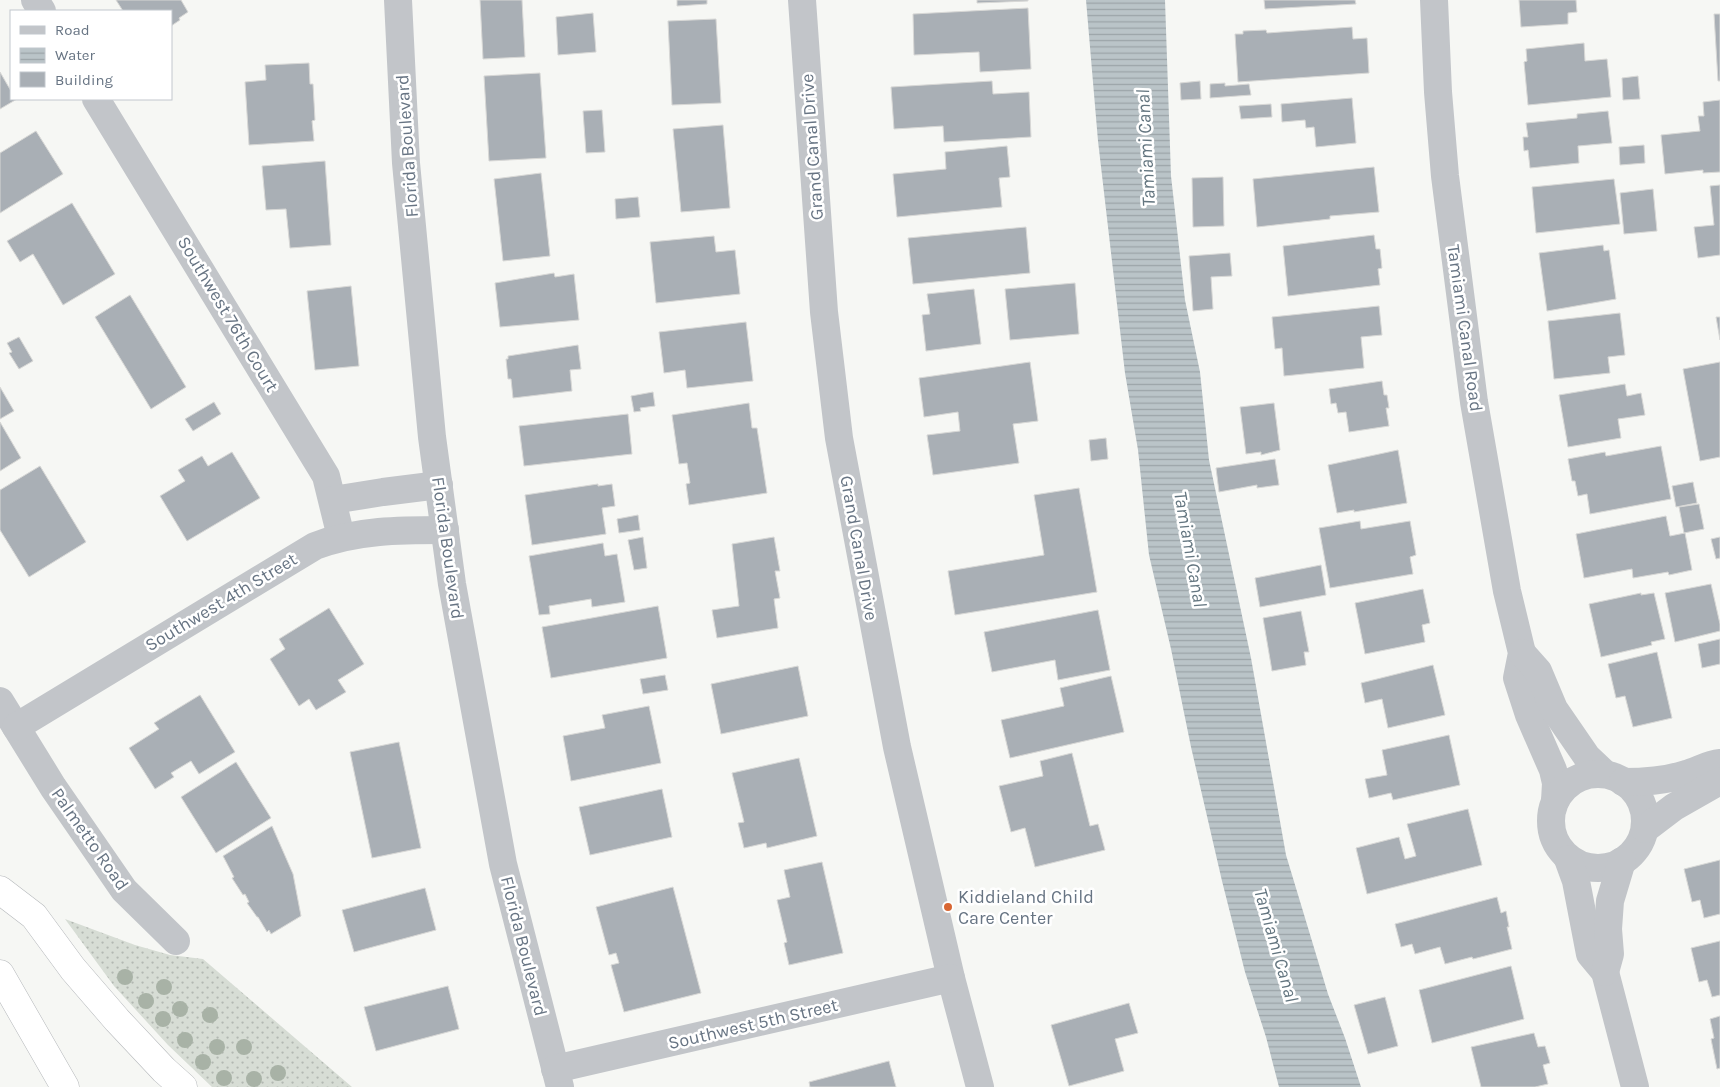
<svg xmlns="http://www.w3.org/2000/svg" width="1720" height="1087" viewBox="0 0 1720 1087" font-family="Karla,sans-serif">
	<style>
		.grass { fill: url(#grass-dots) }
		.water { fill: url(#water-rules) }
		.building { fill: #a9afb5; stroke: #d8d8d6 }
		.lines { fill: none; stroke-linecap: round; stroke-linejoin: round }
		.highway-casing { stroke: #b5b8bb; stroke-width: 29 }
		.minor { stroke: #c2c5c9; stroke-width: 28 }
		.highway { stroke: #fff; stroke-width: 28 }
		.tree { fill: #a8b2a6 }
		.poi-dot { fill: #d86632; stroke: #fff; stroke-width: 2 }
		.labels { text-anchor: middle; stroke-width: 5; stroke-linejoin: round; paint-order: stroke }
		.street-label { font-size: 18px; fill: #677483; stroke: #fff }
		.poi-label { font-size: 18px; fill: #677483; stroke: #fff; text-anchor: start }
		.water-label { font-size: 19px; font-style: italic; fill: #63757f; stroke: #fff }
	</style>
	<defs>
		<pattern id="grass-dots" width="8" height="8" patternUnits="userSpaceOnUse" patternTransform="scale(1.25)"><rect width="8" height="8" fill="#d7ddd5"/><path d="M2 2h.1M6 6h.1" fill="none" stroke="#b2b8b2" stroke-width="1.8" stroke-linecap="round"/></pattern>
		<pattern id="water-rules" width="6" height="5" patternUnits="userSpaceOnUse" patternTransform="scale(1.25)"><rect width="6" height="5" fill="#bac4c8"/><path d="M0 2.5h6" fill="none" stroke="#9ba4a8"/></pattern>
	</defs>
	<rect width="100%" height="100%" fill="#f6f7f4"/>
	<polygon class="grass" points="65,919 135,945 170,955 203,959 352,1087 212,1087 168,1045 114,986"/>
	<polygon class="water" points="1086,0 1165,0 1171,176 1185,300 1200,372 1209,460 1251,658 1286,855 1328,994 1345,1038 1361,1087 1279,1087 1266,1037 1245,972 1222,881 1191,747 1171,649 1149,555 1138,450 1125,373 1098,141"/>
	<g class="building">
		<polygon points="116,0 181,0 188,12 179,18 180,20 171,26 171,11 123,11"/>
		<polygon points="480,0 522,0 525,57 483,59"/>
		<polygon points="677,0 707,0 707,4 677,6"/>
		<polygon points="977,0 1028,0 1028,1 977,3"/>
		<polygon points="1264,0 1355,0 1356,4 1265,9"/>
		<polygon points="1519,0 1576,0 1577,12 1568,13 1568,24 1521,27"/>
		<polygon points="1028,8 1031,69 980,72 979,52 914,55 913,14"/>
		<polygon points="593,13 596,52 558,55 556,17"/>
		<polygon points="1714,14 1720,14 1720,81 1718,81"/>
		<polygon points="716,19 721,103 672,105 668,21"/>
		<polygon points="1352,27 1353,39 1367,38 1369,73 1238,82 1235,34 1243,34 1243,31 1266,30 1267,33"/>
		<polygon points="1584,43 1585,61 1607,59 1611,97 1528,105 1524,62 1527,61 1526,49"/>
		<polygon points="309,63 310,84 313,84 315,120 312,121 314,141 249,145 245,82 266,80 265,65"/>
		<polygon points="0,72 11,91 11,99 17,99 0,109"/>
		<polygon points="540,73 546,158 489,161 484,76"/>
		<polygon points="1638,76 1640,99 1623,100 1622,78"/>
		<polygon points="992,81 993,94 1029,92 1031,137 944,142 943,126 894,129 891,87"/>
		<polygon points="1200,81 1201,99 1181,100 1180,83"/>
		<polygon points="1225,83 1225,86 1249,84 1251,95 1210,98 1210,84"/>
		<polygon points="1352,98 1356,143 1316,147 1314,127 1306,128 1305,120 1282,122 1281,104"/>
		<polygon points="1720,100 1720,172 1703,173 1703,170 1665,174 1661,135 1700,131 1698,116 1704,116 1703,102"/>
		<polygon points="1271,104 1272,117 1241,119 1239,106"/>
		<polygon points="602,110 605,152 586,153 583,111"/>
		<polygon points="1608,111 1612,143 1578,146 1579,163 1530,168 1528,150 1524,151 1523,137 1528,137 1526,123 1577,118 1577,114"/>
		<polygon points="723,125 730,208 681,212 673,129"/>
		<polygon points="36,131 63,174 0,213 0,153"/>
		<polygon points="1644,145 1645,163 1620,165 1619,147"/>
		<polygon points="1007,146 1010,177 999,178 1002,207 897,217 893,174 946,169 945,152"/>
		<polygon points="325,161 331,245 290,248 286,209 266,210 262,166"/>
		<polygon points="1374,167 1379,212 1330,216 1330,219 1257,227 1253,179"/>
		<polygon points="541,173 550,256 503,261 494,179"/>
		<polygon points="1223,177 1224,226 1193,227 1192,178"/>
		<polygon points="1614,179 1620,224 1536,233 1532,187"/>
		<polygon points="1720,185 1720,255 1698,258 1694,227 1714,225 1710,186"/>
		<polygon points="1653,189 1657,231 1624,234 1620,193"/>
		<polygon points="638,197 640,217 616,219 615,199"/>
		<polygon points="72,203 115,274 63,305 33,254 20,262 7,241"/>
		<polygon points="1026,227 1030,273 913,284 908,238"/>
		<polygon points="1374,235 1376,249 1380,249 1382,268 1378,269 1380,285 1288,296 1283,246"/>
		<polygon points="714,236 716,252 735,250 740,294 656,303 650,242"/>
		<polygon points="1603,245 1604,251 1609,250 1616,299 1547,311 1539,253"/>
		<polygon points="1230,253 1232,276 1211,277 1213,309 1193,311 1189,256"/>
		<polygon points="554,273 555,277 574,274 579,320 500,327 495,283"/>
		<polygon points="1075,283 1079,334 1010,340 1005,289"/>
		<polygon points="351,286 359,366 315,370 307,291"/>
		<polygon points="974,289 981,344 926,351 922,315 930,314 927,294"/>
		<polygon points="130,295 186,387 151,409 95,317"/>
		<polygon points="1379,306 1382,335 1361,337 1364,368 1284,376 1282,348 1275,349 1272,317"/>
		<polygon points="1620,313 1625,355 1608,357 1610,373 1554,379 1548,321"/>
		<polygon points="1716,317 1720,317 1720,340"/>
		<polygon points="746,322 753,381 687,388 685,370 664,373 659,332"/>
		<polygon points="19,337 33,361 19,369 9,353 12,352 7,343"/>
		<polygon points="578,345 581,369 570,370 572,391 513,398 511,379 508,379 506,359 508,359 508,356"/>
		<polygon points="1030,362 1038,421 1013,424 1019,463 933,475 927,435 960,431 958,412 924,417 919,378"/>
		<polygon points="1720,362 1720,457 1700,461 1683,369"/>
		<polygon points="1382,381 1384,395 1387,395 1389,408 1386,408 1389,426 1349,432 1346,412 1338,413 1336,403 1331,404 1329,389"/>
		<polygon points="1625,384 1627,396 1641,393 1645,415 1618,419 1621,438 1568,447 1559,395"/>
		<polygon points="0,387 14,411 0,419"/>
		<polygon points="653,392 655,406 640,408 641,411 634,412 631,396"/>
		<polygon points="214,402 221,414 193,431 185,419"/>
		<polygon points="749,403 752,428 757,428 767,493 689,505 686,484 690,483 687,463 679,464 672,415"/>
		<polygon points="1274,403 1280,450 1261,455 1261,452 1246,454 1240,407"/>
		<polygon points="628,414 632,454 524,466 519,426"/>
		<polygon points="0,422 21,458 0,471"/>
		<polygon points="1106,438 1108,459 1091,461 1089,440"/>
		<polygon points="1661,446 1671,499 1590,514 1587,494 1578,496 1575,481 1572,481 1568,459 1605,452 1606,456"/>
		<polygon points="1398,450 1407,503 1354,512 1354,510 1337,513 1328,465"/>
		<polygon points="232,452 260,498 187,541 160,496 185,481 178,470 202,456 208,466"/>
		<polygon points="1275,459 1279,485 1257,488 1257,485 1219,492 1216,468"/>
		<polygon points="40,466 86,542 29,577 0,530 0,490"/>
		<polygon points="1693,482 1697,503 1676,507 1672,486"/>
		<polygon points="598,484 598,486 612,484 615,506 602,508 606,534 532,545 525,495"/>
		<polygon points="1079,488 1097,592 955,615 948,571 1044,555 1034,495"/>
		<polygon points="1699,504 1704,529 1684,533 1679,507"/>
		<polygon points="638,515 640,530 619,533 617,519"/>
		<polygon points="1666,516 1670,536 1685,533 1692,570 1669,575 1668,572 1633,578 1632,569 1584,578 1576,534"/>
		<polygon points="1360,521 1361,529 1410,521 1416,555 1410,557 1413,574 1330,588 1319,528"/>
		<polygon points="643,537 647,568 634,570 628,540"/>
		<polygon points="774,537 780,571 775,571 780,598 774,599 778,628 717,638 712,610 739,606 732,544"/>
		<polygon points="1720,537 1720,558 1716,559 1711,539"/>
		<polygon points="603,543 605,556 617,554 625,602 592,607 591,599 549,606 550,614 539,615 529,556"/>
		<polygon points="1321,565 1326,595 1260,607 1255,578"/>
		<polygon points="1711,584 1720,624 1720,631 1675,642 1665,593"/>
		<polygon points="1423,589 1430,623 1422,625 1425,642 1365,654 1355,603"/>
		<polygon points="1641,593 1641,595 1654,593 1665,639 1651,642 1652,645 1601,657 1589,604"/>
		<polygon points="658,606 667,658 551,678 542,627"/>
		<polygon points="329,608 364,664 338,680 346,692 316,710 309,699 299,706 270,659 285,649 279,639"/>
		<polygon points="1098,610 1110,670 1058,680 1055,660 992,672 984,632"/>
		<polygon points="1301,611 1309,652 1304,652 1306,665 1272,671 1263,618"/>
		<polygon points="1720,639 1720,664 1702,668 1698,644"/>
		<polygon points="1657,652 1672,718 1633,727 1625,696 1616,698 1608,664"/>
		<polygon points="1433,665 1445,715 1388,728 1382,699 1365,703 1361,683"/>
		<polygon points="798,666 808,716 721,734 711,684"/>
		<polygon points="665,675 668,690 643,694 640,679"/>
		<polygon points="1111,676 1124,732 1010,758 1001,720 1064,706 1060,688"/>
		<polygon points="200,695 235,752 199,774 191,761 171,773 174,777 155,789 129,748 159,729 154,723"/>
		<polygon points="649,706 661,763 571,781 563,736 605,728 602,715"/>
		<polygon points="1449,735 1460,785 1393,800 1391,793 1369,798 1365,779 1387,775 1382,750"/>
		<polygon points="399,742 421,848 372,858 350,752"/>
		<polygon points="1072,753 1090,826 1098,824 1105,850 1035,867 1025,828 1011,832 999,786 1043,776 1040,761"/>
		<polygon points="799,758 817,836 767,848 766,843 744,848 738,823 744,822 732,773"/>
		<polygon points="236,762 271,818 216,853 181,797"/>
		<polygon points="662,789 672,837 590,855 579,807"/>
		<polygon points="1468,809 1482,865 1367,894 1356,848 1399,837 1405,859 1416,856 1407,824"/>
		<polygon points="272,826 293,874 301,916 271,934 269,930 267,932 258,917 257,917 247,903 249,902 245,894 243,895 232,878 234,877 223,856"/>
		<polygon points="1720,860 1720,914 1704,918 1700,900 1692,902 1684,869"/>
		<polygon points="822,862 843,953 789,965 784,943 787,942 777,900 790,897 784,870"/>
		<polygon points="673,887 701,993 624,1012 611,965 619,963 616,953 609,955 596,907"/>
		<polygon points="425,888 436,930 354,952 342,910"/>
		<polygon points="1497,897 1501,913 1506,911 1509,927 1507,927 1512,949 1473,959 1472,957 1445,964 1440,947 1415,954 1412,944 1401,947 1395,924"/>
		<polygon points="1720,941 1720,995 1712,997 1707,980 1699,982 1691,948"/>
		<polygon points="1511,966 1524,1019 1432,1043 1419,990"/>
		<polygon points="448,986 459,1029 376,1051 364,1007"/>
		<polygon points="1385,997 1398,1046 1368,1054 1354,1005"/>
		<polygon points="1129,1003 1138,1033 1115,1039 1124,1071 1069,1086 1051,1025"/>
		<polygon points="1720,1016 1720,1068 1717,1069 1711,1039 1714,1038 1710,1019"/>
		<polygon points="1534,1033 1538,1047 1545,1046 1550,1063 1543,1065 1548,1084 1535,1087 1481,1087 1471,1047"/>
		<polygon points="889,1061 896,1087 810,1087 809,1082"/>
	</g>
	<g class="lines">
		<defs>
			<g id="highway">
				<polyline points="0,890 34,916 73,969 117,1020 164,1070 183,1087"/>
				<polyline points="0,974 65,1087"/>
			</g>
		</defs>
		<use href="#highway" class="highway-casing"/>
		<g class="minor">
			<polyline points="35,0 42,11"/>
			<polyline points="398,0 406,163 432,437 452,584 503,864 560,1087"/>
			<polyline points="802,0 824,312 839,438 897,747 951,978 980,1087"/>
			<polyline points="1434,0 1438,92 1445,176 1474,402 1507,591 1522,653 1517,678 1529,715 1553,770 1556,783 1555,801"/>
			<polyline points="96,99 326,476 341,537"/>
			<polyline points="333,500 383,492 439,485"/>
			<polyline points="1522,653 1538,671 1554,709 1587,757 1605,774"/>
			<polyline points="0,701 53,787 124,890 176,941"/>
			<path d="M 16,727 L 315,546 C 357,530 400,530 445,530"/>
			<circle cx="1598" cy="821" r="47"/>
			<path d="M 1623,782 C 1645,782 1665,781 1686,774 C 1697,771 1708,764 1720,763"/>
			<polyline points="1645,829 1674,807 1720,781"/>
			<polyline points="1568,859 1576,881 1590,954 1605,972 1635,1087"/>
			<polyline points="1605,972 1610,954 1608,929 1610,901 1622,861"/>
			<polyline points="555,1069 951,978"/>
		</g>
		<use href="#highway" class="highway"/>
	</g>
	<g class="tree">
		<circle cx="125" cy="977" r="8"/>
		<circle cx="164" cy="987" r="8"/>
		<circle cx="146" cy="1001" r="8"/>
		<circle cx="180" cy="1009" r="8"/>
		<circle cx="210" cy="1015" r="8"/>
		<circle cx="163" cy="1019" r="8"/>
		<circle cx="185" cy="1040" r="8"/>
		<circle cx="217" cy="1047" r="8"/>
		<circle cx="244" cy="1047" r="8"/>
		<circle cx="203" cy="1062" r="8"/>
		<circle cx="278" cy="1073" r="8"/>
		<circle cx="224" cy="1078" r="8"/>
		<circle cx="254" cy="1079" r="8"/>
	</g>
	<circle class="poi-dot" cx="948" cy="907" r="5"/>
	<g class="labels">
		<g class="street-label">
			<text transform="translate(407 146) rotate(-94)" y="6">Florida Boulevard</text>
			<text transform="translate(812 147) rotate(-94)" y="6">Grand Canal Drive</text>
			<text transform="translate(228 314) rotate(59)" y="6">Southwest 76th Court</text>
			<text transform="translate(1465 328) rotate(82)" y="6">Tamiami Canal Road</text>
			<text transform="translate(448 548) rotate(82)" y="6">Florida Boulevard</text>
			<text transform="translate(859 548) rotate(80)" y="6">Grand Canal Drive</text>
			<text transform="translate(221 602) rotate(-31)" y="6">Southwest 4th Street</text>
			<text transform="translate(90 839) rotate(55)" y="6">Palmetto Road</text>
			<text transform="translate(524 946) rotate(76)" y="6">Florida Boulevard</text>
			<text transform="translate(753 1024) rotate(-13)" y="6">Southwest 5th Street</text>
		</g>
		<g class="poi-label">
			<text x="958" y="903">Kiddieland Child<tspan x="958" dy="21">Care Center</tspan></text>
		</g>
		<g class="water-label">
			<text transform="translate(1145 148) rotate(-93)" y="7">Tamiami Canal</text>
			<text transform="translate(1191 549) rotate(80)" y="7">Tamiami Canal</text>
			<text transform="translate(1277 945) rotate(74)" y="7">Tamiami Canal</text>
		</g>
	</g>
	<rect x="10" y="10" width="162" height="90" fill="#ffffff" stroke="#c2c7cd"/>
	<rect x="20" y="26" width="25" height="8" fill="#c2c5c9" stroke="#c2c7cd"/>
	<text x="55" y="35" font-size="15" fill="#677483">Road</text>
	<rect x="20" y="48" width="25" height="15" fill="url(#water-rules)" stroke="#c2c7cd"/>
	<text x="55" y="60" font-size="15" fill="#677483">Water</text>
	<rect x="20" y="72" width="25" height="15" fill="#a9afb5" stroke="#c2c7cd"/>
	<text x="55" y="85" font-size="15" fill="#677483">Building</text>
</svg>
